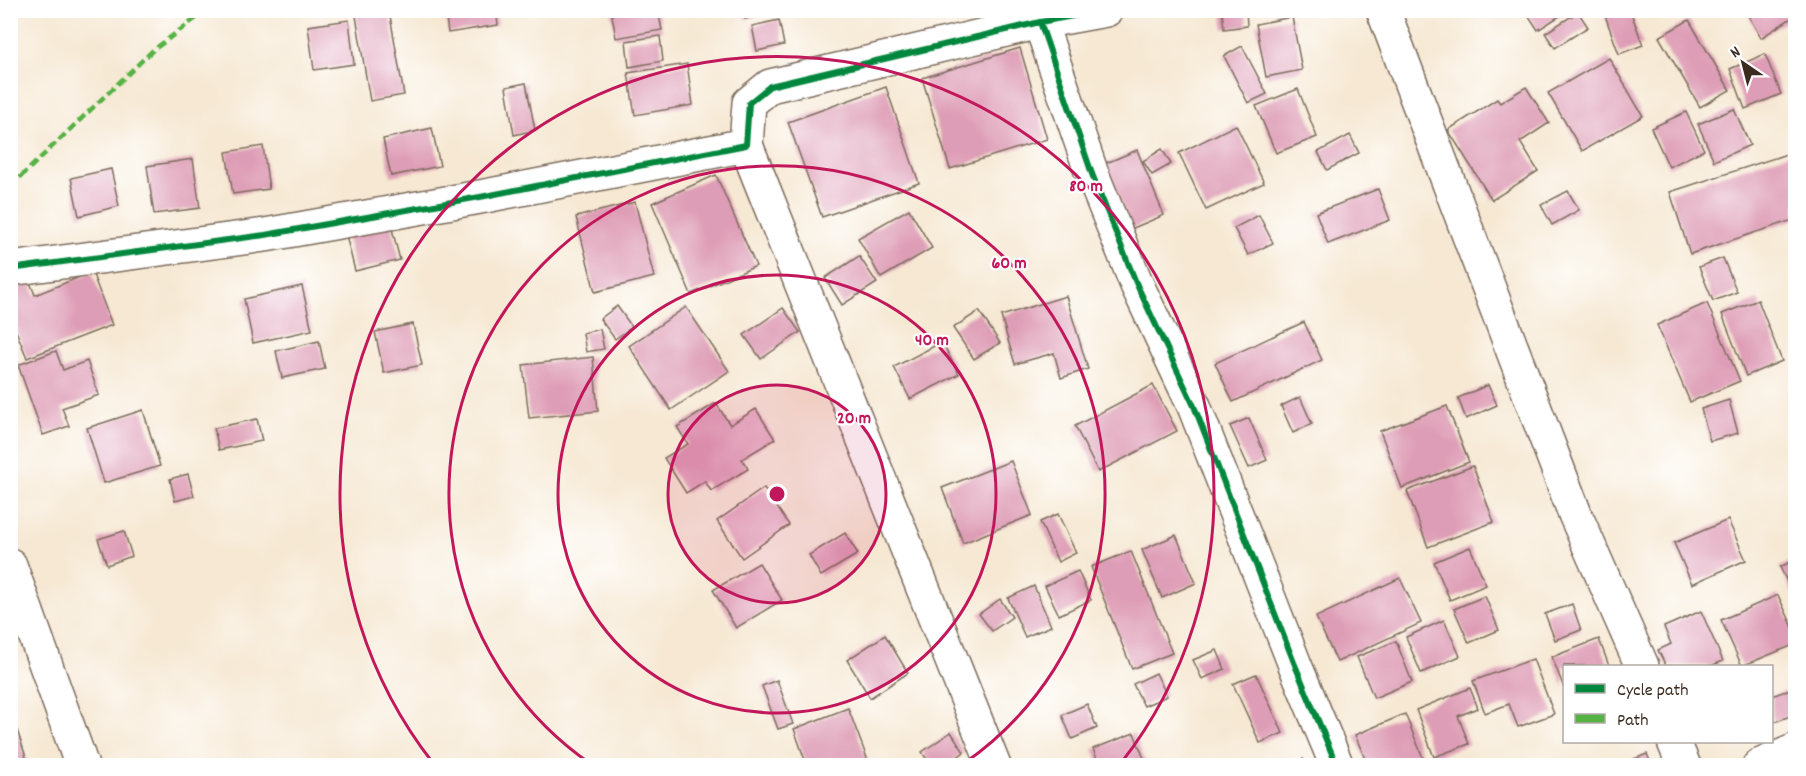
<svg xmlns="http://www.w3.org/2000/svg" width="1806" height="776" viewBox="0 0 1806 776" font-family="Dekko,sans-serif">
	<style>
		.building { fill: #de9db6 }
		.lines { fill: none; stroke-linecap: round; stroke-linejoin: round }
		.minor-casing { stroke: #7c6c5d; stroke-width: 36 }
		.minor { stroke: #fff; stroke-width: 33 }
		.quiet { stroke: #57b245; stroke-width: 4.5; stroke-dasharray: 9 4.5; stroke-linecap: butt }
		.cycleway-casing { stroke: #fff; stroke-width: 10 }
		.cycleway { stroke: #00873e; stroke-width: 6 }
		.ring { fill: none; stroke: #c2185b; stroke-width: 3 }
		.centre { fill: #c2185b; stroke: #fff; stroke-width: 3 }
		.ring-label { font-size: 18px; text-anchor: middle; font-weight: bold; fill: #c2185b; stroke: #fff; stroke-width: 4.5; stroke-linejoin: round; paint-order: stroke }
	</style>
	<rect width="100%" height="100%" fill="#fff"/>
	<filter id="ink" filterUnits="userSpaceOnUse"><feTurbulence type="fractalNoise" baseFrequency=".0167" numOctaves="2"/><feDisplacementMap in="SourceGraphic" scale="12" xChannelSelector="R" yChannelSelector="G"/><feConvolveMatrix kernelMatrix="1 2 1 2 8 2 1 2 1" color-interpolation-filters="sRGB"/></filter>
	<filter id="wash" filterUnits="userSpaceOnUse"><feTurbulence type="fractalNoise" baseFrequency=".008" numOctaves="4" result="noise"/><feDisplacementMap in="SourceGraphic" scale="24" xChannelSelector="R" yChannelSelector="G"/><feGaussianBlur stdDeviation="1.35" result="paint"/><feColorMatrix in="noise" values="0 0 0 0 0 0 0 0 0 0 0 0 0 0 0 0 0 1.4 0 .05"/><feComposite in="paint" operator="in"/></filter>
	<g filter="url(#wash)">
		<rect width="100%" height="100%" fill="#f6e8d3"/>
		<g id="blocks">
			<g class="building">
				<polygon points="355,10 389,10 404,95 370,101"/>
				<polygon points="445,10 496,10 498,25 448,33"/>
				<polygon points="611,10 658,10 662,30 616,38"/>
				<polygon points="742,10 776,10 776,11 745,19"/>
				<polygon points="1222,10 1246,10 1247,26 1224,29"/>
				<polygon points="1525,10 1569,10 1538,30"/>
				<polygon points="1603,10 1630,10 1643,45 1619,54"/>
				<polygon points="1745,10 1789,10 1793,17 1761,38"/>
				<polygon points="1578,12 1588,27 1555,48 1545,33"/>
				<polygon points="1292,17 1302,70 1266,77 1256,24"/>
				<polygon points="349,20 354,64 314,70 308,26"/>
				<polygon points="779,20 784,45 757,51 752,26"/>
				<polygon points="1689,20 1730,90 1700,107 1659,37"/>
				<polygon points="660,36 663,61 629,67 626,41"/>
				<polygon points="1242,46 1267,94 1248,103 1224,56"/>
				<polygon points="1020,48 1047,139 950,169 922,78"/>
				<polygon points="1765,54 1781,94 1745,109 1730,69"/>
				<polygon points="1609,58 1643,116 1582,151 1548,93"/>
				<polygon points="687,64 693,105 635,115 628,73"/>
				<polygon points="526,83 535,130 514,135 506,87"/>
				<polygon points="886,87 919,183 822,217 788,122"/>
				<polygon points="1526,87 1549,123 1520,142 1538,171 1492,200 1448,130 1497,99 1500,103"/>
				<polygon points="1298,89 1317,137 1276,153 1256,106"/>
				<polygon points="1734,109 1750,145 1714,161 1698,124"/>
				<polygon points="1686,112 1704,150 1669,167 1651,128"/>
				<polygon points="1236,125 1264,183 1206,210 1179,153"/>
				<polygon points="432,128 440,166 391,176 383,139"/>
				<polygon points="1350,135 1359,153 1327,170 1318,152"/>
				<polygon points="263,146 269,189 233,194 226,152"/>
				<polygon points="1162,149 1171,164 1152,175 1143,161"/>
				<polygon points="1137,150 1164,215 1131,229 1104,164"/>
				<polygon points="1796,151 1796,219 1690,254 1670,192"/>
				<polygon points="193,159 200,208 154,214 147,166"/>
				<polygon points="111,169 119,206 79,216 71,178"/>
				<polygon points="716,175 756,266 691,294 652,203"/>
				<polygon points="1378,189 1390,220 1328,244 1316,213"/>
				<polygon points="1568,191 1579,210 1552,225 1541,205"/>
				<polygon points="635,202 654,277 595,292 576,217"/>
				<polygon points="909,209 932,248 881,278 858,238"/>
				<polygon points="1259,215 1273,243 1248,255 1234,228"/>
				<polygon points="391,225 400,260 355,271 346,235"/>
				<polygon points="859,256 877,283 842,305 825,278"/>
				<polygon points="1723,258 1737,292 1713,301 1699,267"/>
				<polygon points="92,272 112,325 27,358 10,316 10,284 28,277 35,295"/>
				<polygon points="302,286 312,330 253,343 244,299"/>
				<polygon points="1066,296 1088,369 1061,378 1054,353 1015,364 1001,316"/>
				<polygon points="1758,300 1782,361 1746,376 1722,314"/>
				<polygon points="1707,303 1740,381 1690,402 1657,325"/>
				<polygon points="617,306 632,327 615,339 600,319"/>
				<polygon points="686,307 729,371 671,410 629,346"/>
				<polygon points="783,308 800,332 761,359 744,335"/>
				<polygon points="979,311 1000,343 974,359 953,328"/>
				<polygon points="1304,322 1322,360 1233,402 1215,363"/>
				<polygon points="413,324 422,365 384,373 375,332"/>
				<polygon points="600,329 604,349 586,352 583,333"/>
				<polygon points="319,341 325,369 282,378 276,351"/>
				<polygon points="942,342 959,374 910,399 894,367"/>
				<polygon points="56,351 63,370 87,361 99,395 62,408 69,426 43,435 18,365"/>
				<polygon points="593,357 598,411 529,418 523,365"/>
				<polygon points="1153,385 1177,431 1098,472 1075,426"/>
				<polygon points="1488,385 1497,405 1466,419 1458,398"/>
				<polygon points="1300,397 1312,424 1293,433 1281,406"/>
				<polygon points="1729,400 1738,433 1710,441 1701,409"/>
				<polygon points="716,403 730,425 756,409 775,439 742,459 748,469 711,491 705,481 686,493 664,458 688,444 677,427"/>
				<polygon points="1447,406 1469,462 1402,488 1380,431"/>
				<polygon points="143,410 160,466 104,483 87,428"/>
				<polygon points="1249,418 1267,460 1249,468 1230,426"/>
				<polygon points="257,419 262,441 219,450 214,428"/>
				<polygon points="1011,461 1032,515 963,543 942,488"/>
				<polygon points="1473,466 1494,522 1428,547 1407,491"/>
				<polygon points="188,474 194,496 175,501 170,479"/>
				<polygon points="764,488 789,525 742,558 717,521"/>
				<polygon points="1058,514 1076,553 1058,562 1040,522"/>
				<polygon points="1728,520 1746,560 1692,584 1674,543"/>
				<polygon points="124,531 132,556 107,565 98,539"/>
				<polygon points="845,533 858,554 821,576 809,555"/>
				<polygon points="1176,535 1196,583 1162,598 1142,550"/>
				<polygon points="1470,547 1486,585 1450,600 1434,562"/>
				<polygon points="1131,551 1172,653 1132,669 1091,567"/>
				<polygon points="1796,559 1796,600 1780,567"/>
				<polygon points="759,563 782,600 736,628 713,590"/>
				<polygon points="1078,571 1091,600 1059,615 1045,586"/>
				<polygon points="1400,578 1421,623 1337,662 1316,617"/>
				<polygon points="1034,586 1051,626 1025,637 1008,598"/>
				<polygon points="1778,595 1796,634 1796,644 1742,666 1721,620"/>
				<polygon points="1485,596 1499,630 1469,643 1454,609"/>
				<polygon points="1000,599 1012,617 992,631 979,614"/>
				<polygon points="1572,604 1581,630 1555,640 1545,614"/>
				<polygon points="1701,611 1723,661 1711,666 1666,666 1658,650 1671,644 1664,627"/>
				<polygon points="1444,620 1460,656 1421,673 1406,637"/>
				<polygon points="885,635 908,673 870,698 847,660"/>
				<polygon points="1599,639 1609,666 1564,666 1564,688 1552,657"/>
				<polygon points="1396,641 1412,682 1374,698 1357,657"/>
				<polygon points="1217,650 1225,669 1202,679 1193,660"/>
				<polygon points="1533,659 1554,714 1518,727 1509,704 1485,713 1473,681"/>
				<polygon points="1156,673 1167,696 1144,706 1133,684"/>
				<polygon points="1256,674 1283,733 1260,743 1233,684"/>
				<polygon points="777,680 793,724 778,729 762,686"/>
				<polygon points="1796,687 1796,714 1774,722 1772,715 1772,696"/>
				<polygon points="1470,688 1478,708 1458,716 1469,744 1434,757 1416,710"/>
				<polygon points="1087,704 1097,728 1072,739 1062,715"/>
				<polygon points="848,708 870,766 807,766 794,729"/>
				<polygon points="1405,714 1426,765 1368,766 1355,735"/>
				<polygon points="15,724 29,766 10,766 10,726"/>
				<polygon points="951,732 964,752 946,766 931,766 922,752"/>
				<polygon points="1134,733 1147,766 1100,766 1093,749"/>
				<polygon points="1647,754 1652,766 1619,766 1619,765"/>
				<polygon points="1303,759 1306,766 1286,766 1285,765"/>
			</g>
		</g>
	</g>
	<g filter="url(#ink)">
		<use href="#blocks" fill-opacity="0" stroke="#7c6c5d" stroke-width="1.5"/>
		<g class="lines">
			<defs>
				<g id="minor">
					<polyline points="1383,10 1575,514 1642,666"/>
					<polyline points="1040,22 1092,174 1137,285 1194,406 1295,665 1337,766"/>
					<polyline points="746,145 994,766"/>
					<polyline points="10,269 265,235 480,197 746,145 749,103 770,86 1040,22 1106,10"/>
					<polyline points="10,565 82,766"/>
					<polyline points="1674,742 1684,766"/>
					<polyline points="1759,766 1796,750"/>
				</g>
			</defs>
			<use href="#minor" class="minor-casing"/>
			<use href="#minor" class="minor"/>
			<polyline class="quiet" points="10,187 152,51 207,10"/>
			<defs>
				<g id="cycleway">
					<polyline points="1040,22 1092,174 1137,285 1194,406 1295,665 1337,766"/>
					<polyline points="10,269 265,235 480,197 746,145 749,103 770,86 1040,22 1106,10"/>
				</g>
			</defs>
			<use href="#cycleway" class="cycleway-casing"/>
			<use href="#cycleway" class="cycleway"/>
		</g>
	</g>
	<circle cx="777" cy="494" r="109" fill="#c2185b" fill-opacity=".12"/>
	<g class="ring">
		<circle cx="777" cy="494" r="109"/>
		<circle cx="777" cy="494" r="219"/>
		<path d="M591 764A328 328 0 1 1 963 764"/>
		<path d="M433 763A437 437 0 1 1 1121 763"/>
	</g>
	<circle cx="777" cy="494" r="9" class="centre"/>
	<g class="ring-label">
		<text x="1086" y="191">80 m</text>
		<text x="1009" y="268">60 m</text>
		<text x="932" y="345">40 m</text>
		<text x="854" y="423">20 m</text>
	</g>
	<rect width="1806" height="776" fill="none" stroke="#fff" stroke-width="36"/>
	<rect x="1563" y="665" width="210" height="78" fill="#ffffff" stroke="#b1aaa5" stroke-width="1.5"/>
	<rect x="1575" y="684" width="30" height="9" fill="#00873e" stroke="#b1aaa5" stroke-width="1.5"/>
	<text x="1617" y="695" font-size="18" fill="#3b2a1e">Cycle path</text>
	<rect x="1575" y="714" width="30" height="9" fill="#57b245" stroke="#b1aaa5" stroke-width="1.5"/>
	<text x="1617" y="725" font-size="18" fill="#3b2a1e">Path</text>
	<g transform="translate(1743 63) rotate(325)" stroke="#ffffff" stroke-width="4.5" paint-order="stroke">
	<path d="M0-4.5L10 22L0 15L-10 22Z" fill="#3b2a1e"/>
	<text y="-9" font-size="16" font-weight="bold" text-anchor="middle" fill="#3b2a1e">N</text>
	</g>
</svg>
